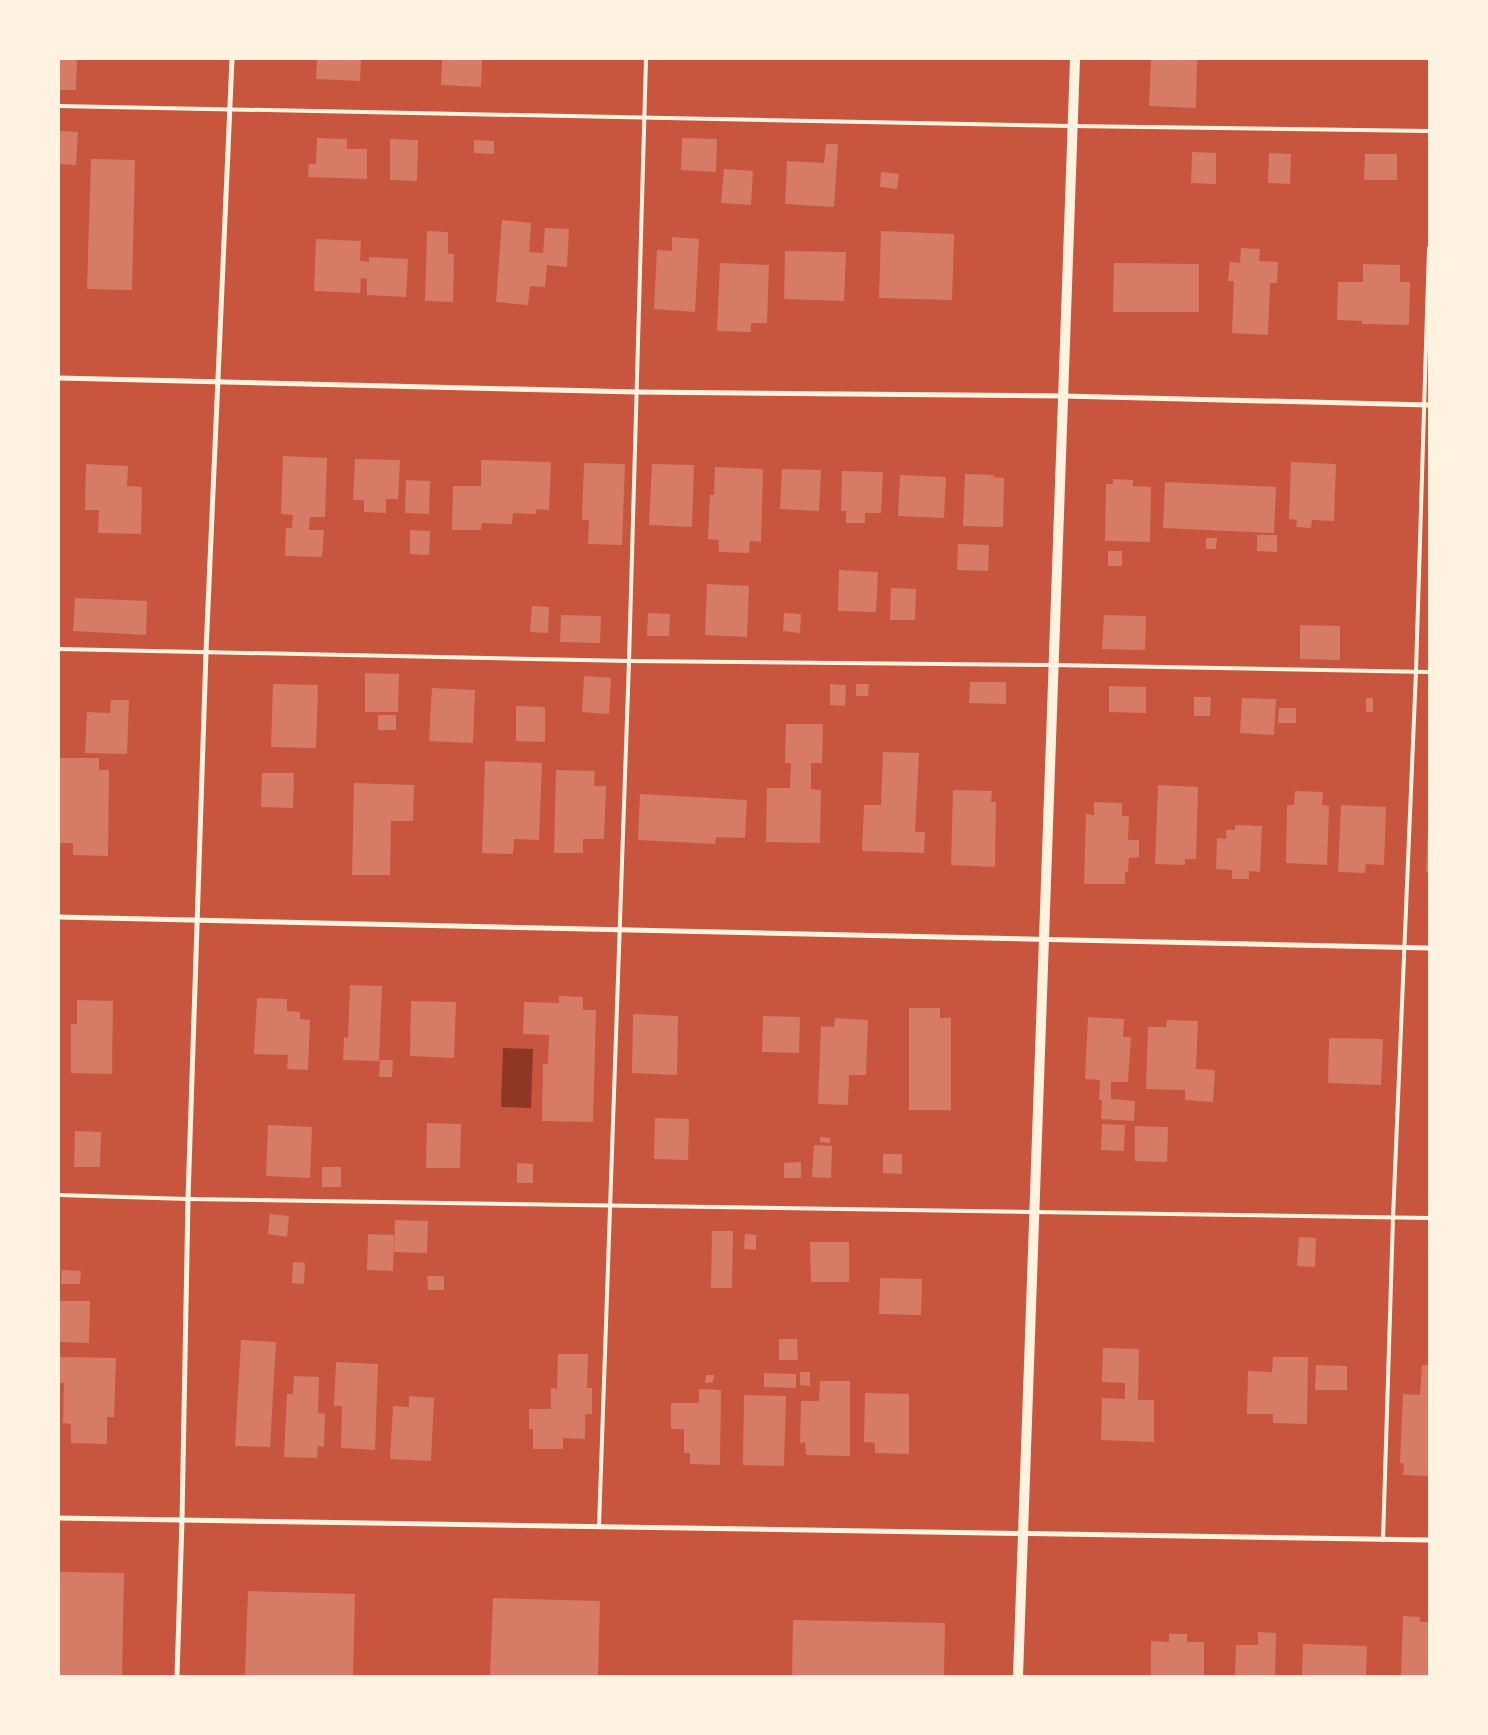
<svg xmlns="http://www.w3.org/2000/svg" width="1488" height="1735" viewBox="0 0 1488 1735" font-family="Overpass,sans-serif">
	<style>
		.water { fill: #8f3625 }
		.building { fill: #d67c66 }
		.lines { fill: none; stroke-linecap: round; stroke-linejoin: round }
		.service { stroke: #fff3e0; stroke-width: 4 }
		.minor { stroke: #fff3e0; stroke-width: 5 }
		.secondary { stroke: #fff3e0; stroke-width: 10 }
	</style>
	<rect width="100%" height="100%" fill="#c8553d"/>
	<polygon class="water" points="503,1048 533,1049 531,1108 501,1107"/>
	<g class="building">
		<polygon points="59,59 77,59 76,90 59,90"/>
		<polygon points="317,59 361,60 360,81 316,79"/>
		<polygon points="442,59 482,59 481,87 441,85"/>
		<polygon points="1151,59 1197,59 1196,108 1149,106"/>
		<polygon points="60,131 78,132 76,165 59,164"/>
		<polygon points="317,138 347,139 347,149 367,149 367,179 308,177 309,164 316,164"/>
		<polygon points="682,138 717,139 716,172 681,170"/>
		<polygon points="390,139 418,140 417,181 390,180"/>
		<polygon points="474,140 494,141 494,154 474,153"/>
		<polygon points="826,144 838,144 834,207 785,204 787,161 824,163"/>
		<polygon points="1192,152 1216,153 1216,184 1191,183"/>
		<polygon points="1269,153 1291,154 1290,184 1268,183"/>
		<polygon points="1365,154 1397,154 1397,180 1364,180"/>
		<polygon points="91,159 135,160 132,290 87,289"/>
		<polygon points="724,169 753,171 751,205 721,203"/>
		<polygon points="881,172 899,174 897,189 880,187"/>
		<polygon points="502,220 531,223 529,252 543,253 545,228 569,229 567,267 547,265 545,287 530,286 528,305 496,302"/>
		<polygon points="427,231 448,232 448,254 454,254 453,302 425,301"/>
		<polygon points="881,231 954,234 952,300 879,298"/>
		<polygon points="672,237 699,239 695,312 654,309 657,250 672,251"/>
		<polygon points="316,239 361,241 360,261 369,262 369,257 408,259 406,297 367,295 367,279 361,278 360,293 314,291"/>
		<polygon points="1241,248 1260,249 1259,261 1278,262 1277,283 1270,283 1268,335 1232,333 1234,281 1228,281 1230,262 1240,263"/>
		<polygon points="785,251 846,252 844,301 784,299"/>
		<polygon points="720,263 769,265 767,323 751,323 751,332 717,331"/>
		<polygon points="1114,263 1199,264 1199,312 1113,312"/>
		<polygon points="1363,264 1400,265 1400,282 1410,282 1409,325 1362,324 1362,321 1337,320 1338,282 1363,282"/>
		<polygon points="283,456 327,458 325,517 310,517 309,530 324,530 322,557 285,556 286,528 292,528 293,515 281,514"/>
		<polygon points="355,459 400,460 398,499 386,499 386,513 364,512 364,500 353,500"/>
		<polygon points="481,460 551,462 549,510 536,509 536,514 513,513 512,524 482,523 481,530 452,530 453,486 481,486"/>
		<polygon points="1291,462 1336,464 1334,521 1312,520 1311,528 1296,527 1297,520 1289,519"/>
		<polygon points="584,463 625,464 622,545 588,544 589,520 582,520"/>
		<polygon points="86,464 128,466 127,486 142,487 141,534 98,533 99,510 85,510"/>
		<polygon points="652,464 694,465 692,527 649,525"/>
		<polygon points="715,467 763,469 761,542 750,541 749,553 719,552 719,540 708,539 710,495 714,495"/>
		<polygon points="782,469 821,470 819,511 780,509"/>
		<polygon points="842,471 883,472 881,513 865,513 865,523 846,523 846,511 841,511"/>
		<polygon points="965,474 994,475 993,477 1004,478 1003,527 963,526"/>
		<polygon points="900,475 946,477 944,518 898,516"/>
		<polygon points="1113,479 1133,480 1133,486 1151,487 1150,542 1105,541 1106,484 1113,484"/>
		<polygon points="406,480 430,481 429,514 405,513"/>
		<polygon points="1165,482 1276,487 1274,533 1163,528"/>
		<polygon points="410,530 430,531 429,555 410,554"/>
		<polygon points="1257,535 1277,535 1277,552 1257,551"/>
		<polygon points="1206,538 1217,538 1216,549 1206,549"/>
		<polygon points="958,544 989,545 988,571 957,570"/>
		<rect x="1108" y="551" width="14" height="15"/>
		<polygon points="839,570 878,572 876,612 838,611"/>
		<polygon points="707,584 749,586 747,637 705,635"/>
		<polygon points="891,588 916,589 915,620 890,620"/>
		<polygon points="75,598 147,601 146,635 73,631"/>
		<polygon points="532,606 549,607 548,633 530,632"/>
		<polygon points="648,613 670,614 669,636 647,636"/>
		<polygon points="784,613 801,614 800,633 783,631"/>
		<polygon points="561,615 601,616 600,643 560,642"/>
		<polygon points="1104,615 1146,616 1145,650 1102,649"/>
		<polygon points="1300,625 1340,626 1340,660 1300,659"/>
		<polygon points="365,673 399,674 398,712 365,712"/>
		<polygon points="584,676 611,678 609,714 582,712"/>
		<polygon points="970,682 1006,682 1006,704 969,703"/>
		<polygon points="273,684 318,685 316,748 271,747"/>
		<polygon points="830,684 846,685 845,706 830,705"/>
		<polygon points="856,684 869,684 868,696 856,696"/>
		<polygon points="1109,686 1146,687 1146,713 1109,712"/>
		<polygon points="432,688 475,690 473,743 429,741"/>
		<polygon points="1194,697 1211,697 1210,716 1194,716"/>
		<polygon points="1242,698 1276,699 1274,735 1240,733"/>
		<rect x="1366" y="698" width="7" height="14"/>
		<polygon points="111,700 129,700 127,754 85,753 87,712 110,713"/>
		<polygon points="516,706 545,707 545,742 516,741"/>
		<polygon points="1279,708 1296,708 1296,723 1278,723"/>
		<rect x="378" y="715" width="18" height="15"/>
		<polygon points="786,724 823,724 822,763 811,763 811,789 821,790 820,843 766,842 767,788 790,788 791,763 785,763"/>
		<polygon points="883,752 919,753 915,832 925,832 924,853 862,851 864,805 881,805"/>
		<polygon points="59,758 99,758 99,770 109,770 108,856 73,855 73,843 59,843"/>
		<polygon points="485,761 542,763 539,840 514,839 513,854 482,853"/>
		<polygon points="556,770 595,771 594,786 606,786 604,839 583,839 583,853 554,853"/>
		<polygon points="262,773 294,773 293,808 261,807"/>
		<polygon points="354,783 414,785 413,821 391,821 390,875 352,875"/>
		<polygon points="1158,785 1198,787 1196,859 1185,859 1185,865 1155,864"/>
		<polygon points="953,790 992,791 991,802 996,802 995,867 951,865"/>
		<polygon points="1295,791 1323,792 1322,805 1329,806 1327,865 1286,863 1287,805 1294,805"/>
		<polygon points="640,794 747,800 745,838 716,837 715,844 638,840"/>
		<polygon points="1094,802 1122,803 1122,816 1129,816 1128,840 1139,840 1139,857 1129,858 1128,872 1125,872 1125,884 1084,884 1086,814 1094,815"/>
		<polygon points="1341,805 1386,807 1384,865 1366,864 1365,873 1338,872"/>
		<polygon points="1235,825 1262,826 1260,872 1249,871 1249,879 1232,879 1232,870 1216,869 1217,838 1226,839 1226,830 1235,830"/>
		<polygon points="1428,826 1429,826 1429,872 1426,872"/>
		<polygon points="350,985 382,986 379,1061 343,1060 344,1037 348,1038"/>
		<polygon points="559,996 583,997 583,1010 596,1010 593,1122 542,1121 543,1064 548,1064 549,1035 523,1034 524,1002 559,1003"/>
		<polygon points="257,998 287,999 287,1011 300,1012 300,1019 310,1020 308,1070 287,1069 288,1055 254,1054"/>
		<polygon points="77,1000 113,1001 112,1074 71,1073 71,1024 77,1024"/>
		<polygon points="411,1001 456,1002 454,1058 410,1056"/>
		<polygon points="909,1008 940,1008 940,1018 951,1018 951,1110 909,1110"/>
		<polygon points="633,1014 678,1016 677,1075 632,1073"/>
		<polygon points="763,1016 800,1017 799,1053 762,1052"/>
		<polygon points="1088,1017 1124,1019 1123,1037 1131,1037 1128,1082 1111,1082 1111,1099 1135,1101 1134,1121 1101,1119 1102,1100 1099,1100 1100,1080 1085,1079"/>
		<polygon points="835,1018 868,1020 866,1075 849,1075 848,1105 818,1104 821,1026 834,1027"/>
		<polygon points="1167,1020 1198,1021 1196,1069 1215,1070 1213,1102 1185,1100 1185,1090 1146,1089 1148,1027 1166,1027"/>
		<polygon points="1329,1038 1383,1039 1381,1085 1328,1083"/>
		<polygon points="380,1060 393,1060 392,1077 379,1077"/>
		<polygon points="655,1118 689,1119 688,1160 654,1159"/>
		<polygon points="427,1123 461,1124 460,1168 426,1168"/>
		<polygon points="1102,1124 1125,1125 1124,1151 1101,1150"/>
		<polygon points="268,1125 312,1127 310,1178 266,1176"/>
		<polygon points="1135,1126 1168,1127 1167,1162 1135,1161"/>
		<polygon points="75,1131 101,1132 100,1167 74,1167"/>
		<polygon points="820,1137 830,1138 830,1143 820,1142"/>
		<polygon points="814,1145 832,1146 831,1178 812,1177"/>
		<polygon points="883,1154 902,1154 902,1174 883,1173"/>
		<polygon points="801,1162 801,1178 784,1178 784,1163"/>
		<polygon points="517,1163 533,1164 533,1183 517,1183"/>
		<rect x="322" y="1167" width="19" height="20"/>
		<polygon points="270,1214 289,1216 287,1237 268,1234"/>
		<polygon points="395,1220 428,1221 427,1253 394,1252"/>
		<polygon points="712,1231 733,1231 732,1288 711,1288"/>
		<polygon points="368,1234 394,1235 393,1271 367,1270"/>
		<polygon points="745,1234 756,1235 756,1250 744,1249"/>
		<polygon points="1299,1237 1316,1238 1315,1267 1297,1266"/>
		<polygon points="810,1242 849,1242 849,1282 811,1282"/>
		<polygon points="293,1262 305,1263 304,1284 292,1283"/>
		<polygon points="62,1270 81,1271 80,1284 61,1284"/>
		<polygon points="427,1276 444,1276 444,1290 428,1290"/>
		<polygon points="880,1278 922,1279 921,1315 879,1314"/>
		<polygon points="59,1301 90,1301 89,1343 59,1342"/>
		<polygon points="779,1339 797,1339 798,1360 779,1360"/>
		<polygon points="241,1340 276,1342 270,1447 235,1446"/>
		<polygon points="1103,1348 1139,1349 1138,1400 1154,1400 1154,1442 1101,1440 1102,1398 1125,1399 1125,1383 1102,1382"/>
		<polygon points="558,1354 588,1354 587,1388 592,1388 592,1414 585,1414 585,1439 563,1438 563,1449 533,1449 533,1429 529,1429 529,1409 551,1409 551,1388 557,1389"/>
		<polygon points="59,1357 116,1358 114,1417 107,1417 107,1444 71,1443 71,1424 63,1423 64,1383 59,1383"/>
		<polygon points="1273,1357 1308,1357 1307,1424 1273,1423 1273,1414 1247,1414 1248,1371 1272,1372"/>
		<polygon points="336,1362 378,1364 375,1450 341,1448 342,1406 334,1406"/>
		<polygon points="1316,1365 1347,1366 1347,1390 1315,1390"/>
		<polygon points="1422,1365 1429,1365 1429,1476 1403,1475 1404,1464 1400,1463 1403,1394 1420,1395"/>
		<polygon points="800,1372 810,1372 810,1386 800,1385"/>
		<polygon points="764,1373 796,1374 796,1388 764,1387"/>
		<polygon points="706,1375 714,1375 713,1382 705,1383"/>
		<polygon points="294,1376 319,1377 318,1413 325,1414 324,1447 318,1446 317,1458 284,1457 287,1394 293,1394"/>
		<polygon points="820,1381 850,1381 850,1456 806,1455 805,1442 800,1443 801,1401 819,1401"/>
		<polygon points="699,1389 721,1390 720,1465 690,1464 690,1453 684,1453 684,1429 671,1429 671,1403 699,1403"/>
		<polygon points="865,1393 909,1394 909,1454 875,1453 875,1443 864,1442"/>
		<polygon points="744,1395 786,1396 784,1466 743,1465"/>
		<polygon points="409,1396 434,1398 431,1461 390,1459 393,1406 409,1407"/>
		<polygon points="59,1572 124,1573 122,1676 59,1676"/>
		<polygon points="248,1591 355,1594 353,1676 245,1676"/>
		<polygon points="493,1598 600,1601 598,1676 490,1676"/>
		<polygon points="1403,1616 1420,1617 1420,1622 1429,1622 1429,1676 1401,1676"/>
		<polygon points="793,1620 945,1623 944,1676 792,1676"/>
		<polygon points="1258,1632 1276,1633 1275,1676 1235,1676 1236,1645 1258,1645"/>
		<polygon points="1169,1634 1187,1634 1187,1642 1204,1642 1204,1676 1151,1676 1151,1641 1169,1642"/>
		<polygon points="1303,1644 1367,1646 1366,1676 1302,1676"/>
	</g>
	<g class="lines">
		<g class="service">
			<polyline points="59,106 1072,126 1429,131"/>
			<polyline points="59,649 629,661 1054,665 1429,672"/>
			<polyline points="59,1195 188,1199 1429,1218"/>
			<polyline points="599,1526 629,661 646,59"/>
			<polyline points="1383,1540 1393,1218 1416,671 1429,248"/>
		</g>
		<g class="minor">
			<polyline points="59,378 637,392 1064,396 1429,405"/>
			<polyline points="59,917 1429,948"/>
			<polyline points="59,1518 1429,1540"/>
			<polyline points="177,1676 182,1520 188,1199 206,652 232,59"/>
		</g>
		<polyline class="secondary" points="1018,1676 1075,59"/>
	</g>
	<rect width="1488" height="1735" fill="none" stroke="#fff3e0" stroke-width="120"/>
</svg>
